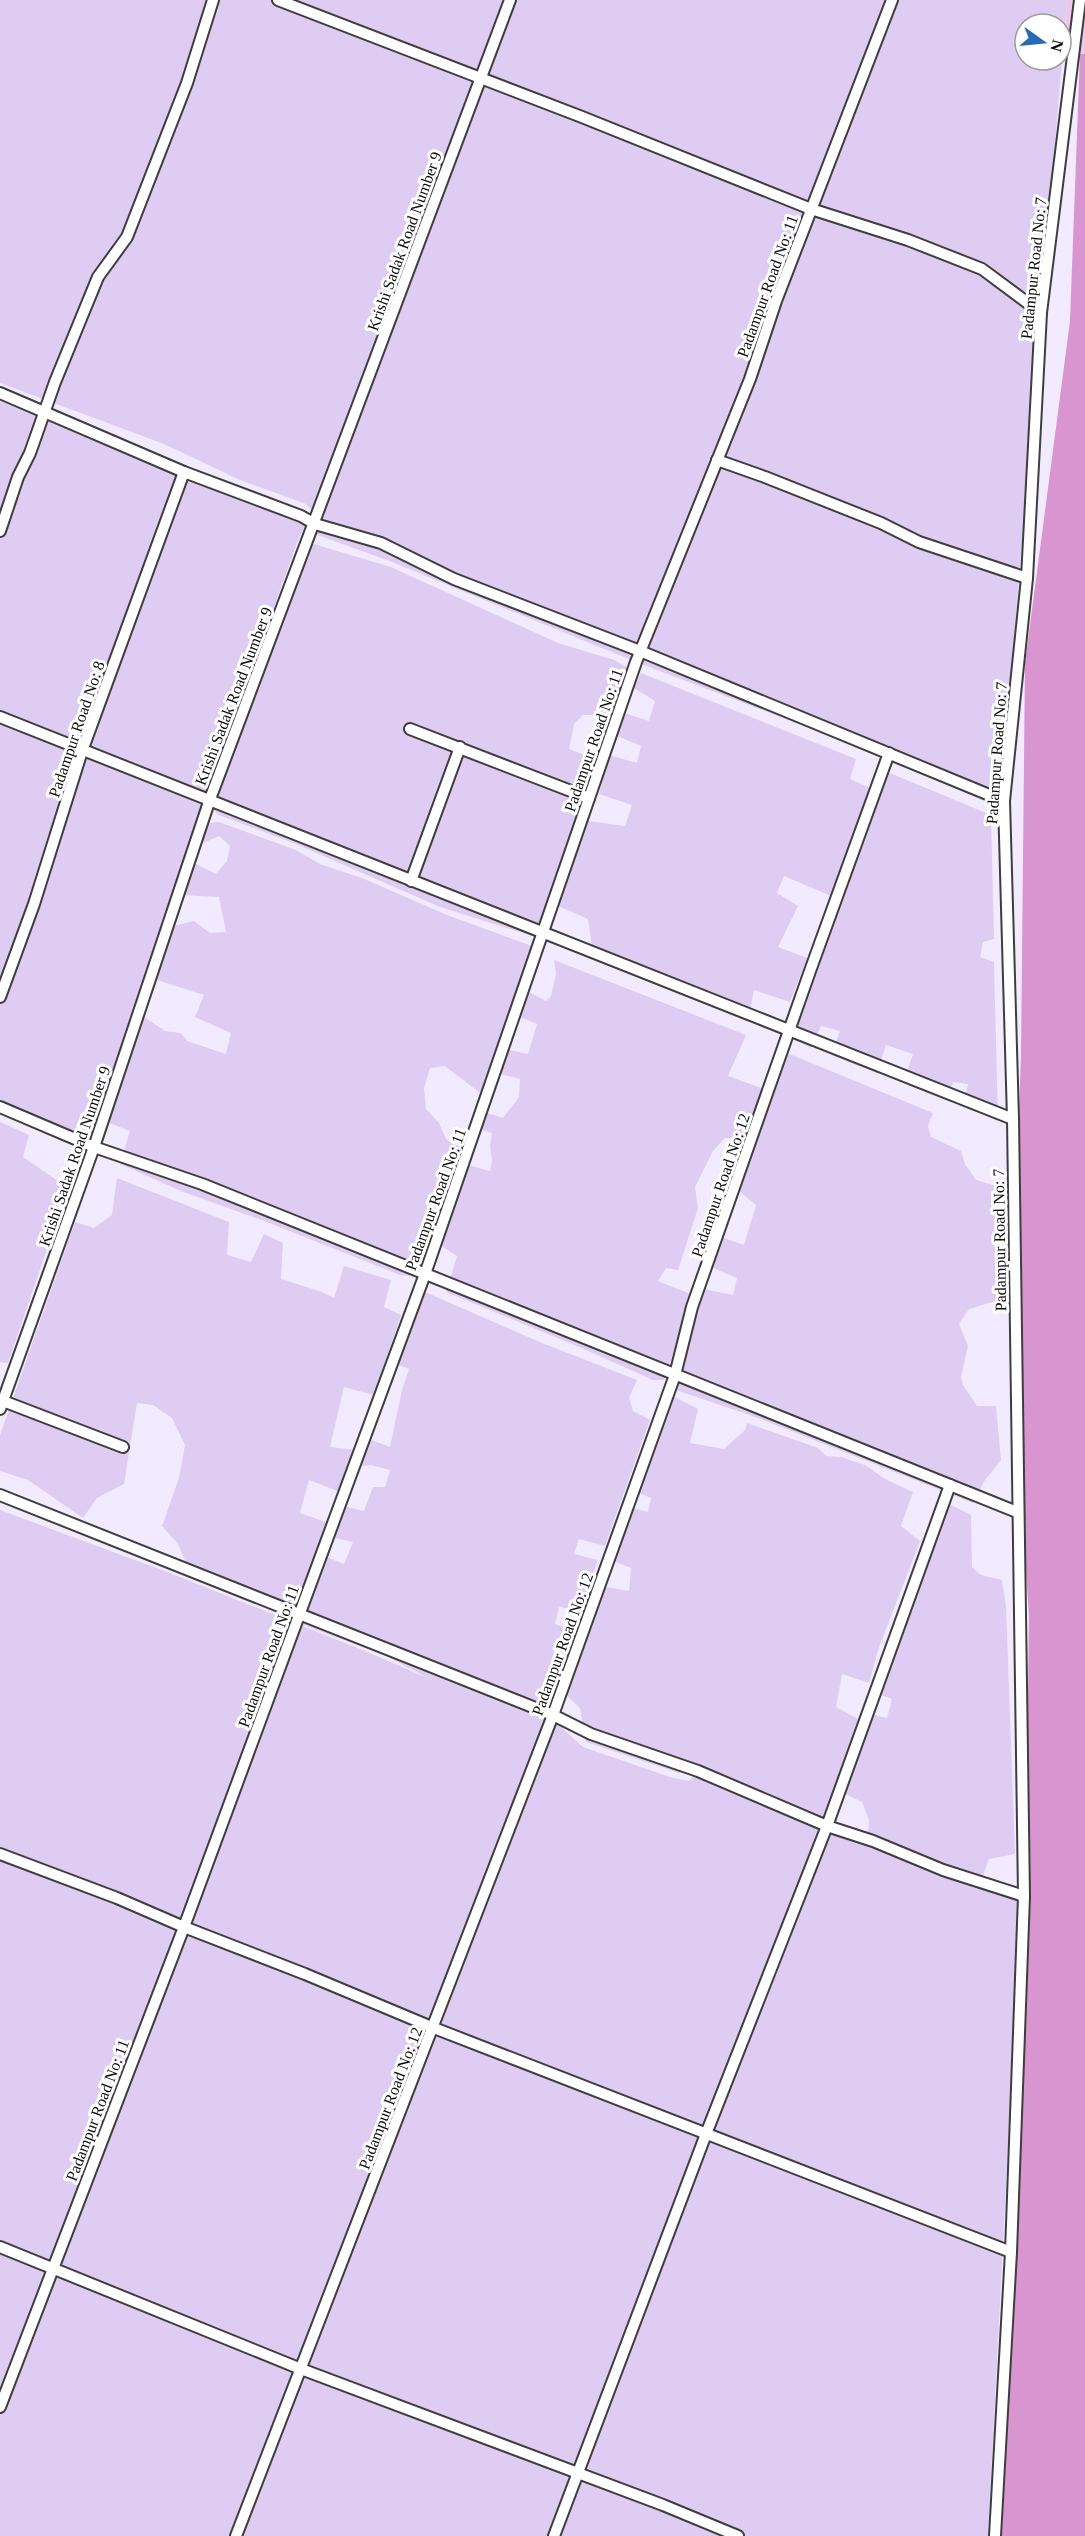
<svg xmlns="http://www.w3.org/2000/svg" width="1085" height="2536" viewBox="0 0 1085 2536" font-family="Georgia,serif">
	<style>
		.farmland { fill: #dfccf3; fill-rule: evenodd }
		.forest { fill: #d895cf }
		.pitch { fill: #ecc7ef }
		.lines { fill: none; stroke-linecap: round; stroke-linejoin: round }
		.minor-casing { stroke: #3e3e3e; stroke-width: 14 }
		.minor { stroke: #fff; stroke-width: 10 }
		.labels { text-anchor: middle; stroke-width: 6; stroke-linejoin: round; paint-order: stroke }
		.street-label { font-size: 16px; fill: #0b0b0b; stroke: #fff }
	</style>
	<rect width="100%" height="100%" fill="#f2eaff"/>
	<g class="farmland">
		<path d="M 0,0 L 1067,0 L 1000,807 L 885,757 L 636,662 L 387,560 L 320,536 L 308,531 L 315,513 L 306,504 L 240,480 L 164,444 L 0,383 ZM 1025,24 L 1061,24 L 1061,60 L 1025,60 Z"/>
		<polygon points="0,394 234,485 309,517 298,540 199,816 89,1141 78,1146 0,1110"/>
		<polygon points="307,542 391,567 558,643 614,660 630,669 612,723 593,715 583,715 574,724 569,749 598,760 536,937 440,907 296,844 219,815 212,809"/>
		<polygon points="641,673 856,759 850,779 870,788 831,896 784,876 777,893 798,906 778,947 807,958 790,1002 754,990 748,1022 589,958 592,947 588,919 558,906 588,821 625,826 632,805 599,794 609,755 637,763 641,746 617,736 624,713 649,721 655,701 634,688"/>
		<polygon points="885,771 991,815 994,939 983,942 980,957 994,962 998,1120 963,1107 968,1084 953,1082 947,1101 903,1083 913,1054 886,1045 877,1073 831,1055 840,1031 821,1026 811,1048 793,1039"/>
		<polygon points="219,822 296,850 320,864 362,878 447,915 532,946 525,972 480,1093 445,1066 430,1068 424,1088 426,1109 439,1123 446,1139 454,1145 461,1146 414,1276 400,1275 267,1222 181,1191 120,1164 130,1131 102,1120 140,1014 165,1031 181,1033 187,1041 226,1054 231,1033 195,1017 204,995 154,979 169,927 194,921 210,933 226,932 219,897 182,895 192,862 216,874 227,861 230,846 219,836 203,843 207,823"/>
		<polygon points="554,960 746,1035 728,1076 764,1089 746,1144 734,1138 725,1138 713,1151 695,1187 698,1208 678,1270 666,1268 658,1281 693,1295 664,1380 653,1380 584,1349 446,1292 457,1256 437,1243 464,1164 490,1171 492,1161 490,1146 492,1133 473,1127 481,1111 503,1118 519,1097 520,1079 497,1073 505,1049 528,1054 537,1024 515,1015 525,990 546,1001 551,996 556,974"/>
		<polygon points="787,1053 933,1113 928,1126 931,1137 961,1151 965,1164 976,1180 996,1186 999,1300 969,1309 959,1324 968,1346 961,1377 963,1385 977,1406 996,1406 1001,1460 985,1480 973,1503 758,1418 673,1389 703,1289 733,1295 737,1278 713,1268 724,1238 744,1245 756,1205 739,1191"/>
		<polygon points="0,1122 29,1135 23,1157 68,1188 8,1363 0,1362"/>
		<polygon points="117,1178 229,1222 227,1255 251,1262 264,1234 283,1243 281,1279 322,1292 334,1298 344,1266 391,1280 384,1307 401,1315 374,1395 344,1387 330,1447 356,1450 340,1492 309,1480 300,1513 331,1524 295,1621 183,1572 186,1563 178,1544 162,1526 179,1478 185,1445 172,1418 153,1405 137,1403 124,1484 97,1498 83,1518 28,1480 0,1471 0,1435 75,1222 94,1228 112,1215"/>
		<polygon points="418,1289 542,1343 637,1380 629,1398 633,1411 650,1420 605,1546 579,1539 574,1554 598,1560 581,1610 559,1607 555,1624 573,1631 545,1716 551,1718 583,1747 673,1778 689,1781 697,1772 1024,1899 1014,2029 988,2536 0,2536 0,1510 170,1573 370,1653 432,1680 386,1656 301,1624 324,1556 344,1564 353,1542 331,1537 343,1506 364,1511 373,1487 385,1487 390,1470 371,1465 357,1467 366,1438 390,1447 402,1390 409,1369 393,1363"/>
		<polygon points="667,1393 698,1409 690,1443 724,1449 745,1430 747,1423 818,1448 826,1456 841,1457 865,1465 885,1479 913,1492 901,1526 920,1541 878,1650 869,1683 842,1674 836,1707 858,1719 824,1819 695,1766 679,1773 586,1742 580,1708 560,1689 601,1586 629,1591 631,1568 608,1559 626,1506 648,1512 651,1498 632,1490"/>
		<polygon points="943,1501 971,1515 972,1567 981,1575 1002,1580 1006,1606 1015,1854 989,1859 981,1881 868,1834 869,1820 862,1802 845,1794 870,1714 887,1718 892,1699 875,1693"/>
	</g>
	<polygon class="forest" points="1080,54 1085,54 1085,2536 997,2536 1025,1917 1029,1617 1011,1336 1021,1055 1025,663 1070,321"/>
	<polygon class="pitch" points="1067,0 1085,0 1085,54 1063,52"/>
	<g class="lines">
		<defs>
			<g id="minor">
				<polyline points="278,0 582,117 811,209 908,240 982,269 1041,313"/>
				<polyline points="0,393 184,472 301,516 315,524 381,543 454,579 640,651 1004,801"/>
				<polyline points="717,460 765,477 881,523 919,542 1027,578"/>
				<polyline points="0,531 18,477 30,453 55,382 98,277 127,237 187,83 213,0"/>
				<polyline points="0,717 1013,1119"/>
				<polyline points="410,729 589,798"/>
				<polyline points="411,881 460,747"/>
				<polyline points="0,997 34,904 82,751 184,472"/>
				<polyline points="0,1107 94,1147 202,1184 1017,1512"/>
				<polyline points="3,1401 123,1447"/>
				<polyline points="0,1409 94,1147 210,799 510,0"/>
				<polyline points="0,1495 553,1715 591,1734 698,1771 827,1826 873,1841 943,1870 1024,1896"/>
				<polyline points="0,1854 117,1898 184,1927 305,1974 434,2028 1011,2252"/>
				<polyline points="0,2247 301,2369 663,2505 738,2536"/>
				<polyline points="0,2407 184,1927 425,1274 636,662 750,379 776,301 892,0"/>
				<polyline points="236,2536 553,1715 675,1375 692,1307 810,971 889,753"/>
				<polyline points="554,2536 706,2134 827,1826 950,1485"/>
				<polyline points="995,2536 1011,2252 1024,1896 1013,1119 1004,801 1027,578 1041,313 1080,0"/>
			</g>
		</defs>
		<use href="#minor" class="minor-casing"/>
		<use href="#minor" class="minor"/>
	</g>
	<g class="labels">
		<g class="street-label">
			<text transform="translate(404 241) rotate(-70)" y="6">Krishi Sadak Road Number 9</text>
			<text transform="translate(1033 268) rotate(-84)" y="6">Padampur Road No: 7</text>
			<text transform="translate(767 286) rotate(-70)" y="6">Padampur Road No: 11</text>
			<text transform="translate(233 696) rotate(-69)" y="6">Krishi Sadak Road Number 9</text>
			<text transform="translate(76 729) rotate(-71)" y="6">Padampur Road No: 8</text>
			<text transform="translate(593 740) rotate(-71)" y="6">Padampur Road No: 11</text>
			<text transform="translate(996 753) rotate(-86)" y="6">Padampur Road No: 7</text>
			<text transform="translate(74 1156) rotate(-71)" y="6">Krishi Sadak Road Number 9</text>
			<text transform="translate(720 1185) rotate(-71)" y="6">Padampur Road No: 12</text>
			<text transform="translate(435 1199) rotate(-70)" y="6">Padampur Road No: 11</text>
			<text transform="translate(999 1240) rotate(-91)" y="6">Padampur Road No: 7</text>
			<text transform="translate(562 1644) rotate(-70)" y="6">Padampur Road No: 12</text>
			<text transform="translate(268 1656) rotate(-70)" y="6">Padampur Road No: 11</text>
			<text transform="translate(390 2098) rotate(-69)" y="6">Padampur Road No: 12</text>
			<text transform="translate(97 2110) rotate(-69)" y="6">Padampur Road No: 11</text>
		</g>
	</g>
	<g transform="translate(1043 42) rotate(105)"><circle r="28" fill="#ffffff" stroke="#9d9d9d" stroke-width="1.5"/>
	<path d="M0-4.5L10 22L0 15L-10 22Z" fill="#276bb8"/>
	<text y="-9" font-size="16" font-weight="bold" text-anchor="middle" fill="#0b0b0b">N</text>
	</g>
</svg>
